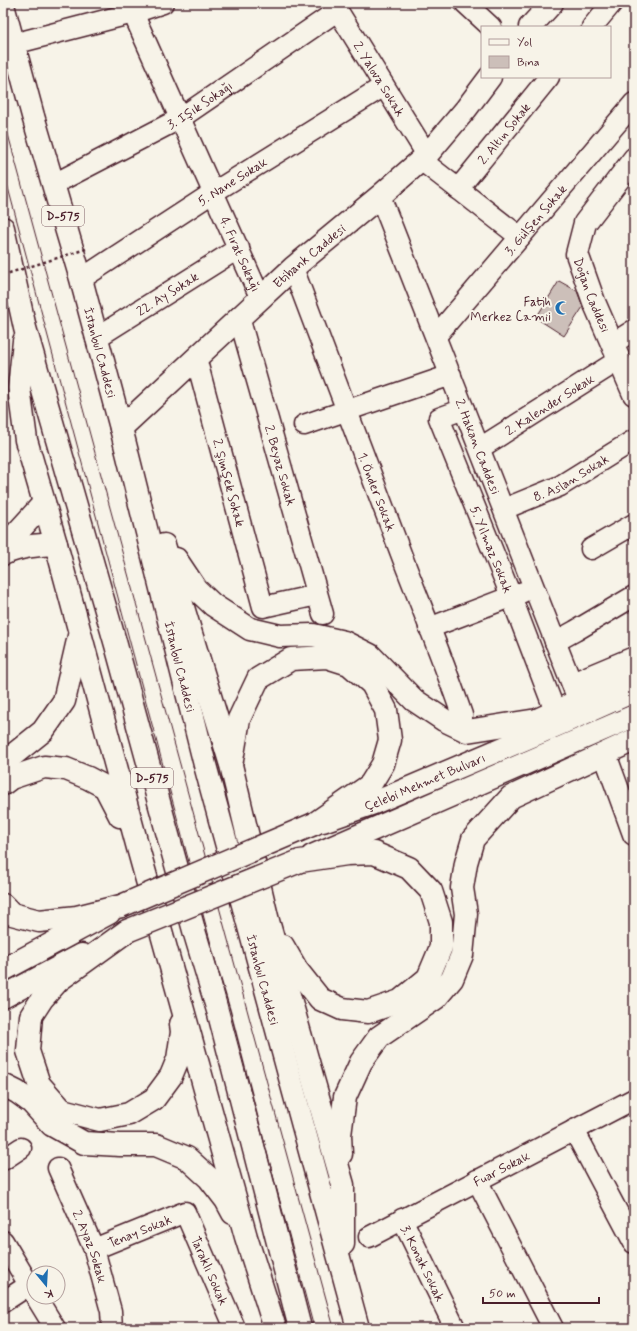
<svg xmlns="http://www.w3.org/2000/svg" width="637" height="1331" viewBox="0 0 637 1331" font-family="Mynerve,sans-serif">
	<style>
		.building { fill: #ccbfb9; stroke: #4a1f2b }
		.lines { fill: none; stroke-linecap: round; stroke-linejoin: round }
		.minor-casing { stroke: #4a1f2b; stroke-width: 23 }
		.major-casing { stroke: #4a1f2b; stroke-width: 25 }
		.highway-casing { stroke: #4a1f2b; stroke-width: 25 }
		.minor { stroke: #f7f3e8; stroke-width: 20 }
		.major { stroke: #f7f3e8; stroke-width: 22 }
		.highway { stroke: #f7f3e8; stroke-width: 22 }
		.tram { stroke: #4a1f2b; stroke-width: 1 }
		.major-bridge-casing { stroke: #4a1f2b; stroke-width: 25; stroke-linecap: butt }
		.path-bridge { stroke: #4a1f2b; stroke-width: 2.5; stroke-dasharray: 3 3; stroke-linecap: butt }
		.major-bridge { stroke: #f7f3e8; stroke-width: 22 }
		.labels { text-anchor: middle; stroke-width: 4; stroke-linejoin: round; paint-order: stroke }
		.shield { fill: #f7f3e8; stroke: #7e5f64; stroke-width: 1 }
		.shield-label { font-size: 12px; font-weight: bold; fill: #4a1f2b }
		.street-label { font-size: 13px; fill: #4a1f2b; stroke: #f7f3e8 }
		.poi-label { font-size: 13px; fill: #4a1f2b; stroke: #f7f3e8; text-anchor: end }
	</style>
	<rect width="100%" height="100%" fill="#f7f3e8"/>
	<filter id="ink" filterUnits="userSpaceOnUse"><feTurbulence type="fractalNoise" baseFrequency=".025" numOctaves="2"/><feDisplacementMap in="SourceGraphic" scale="8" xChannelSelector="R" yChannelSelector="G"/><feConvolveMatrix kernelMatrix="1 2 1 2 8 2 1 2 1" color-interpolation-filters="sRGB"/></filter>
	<g filter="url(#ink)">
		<polygon class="building" points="559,281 577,291 583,307 564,336 536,318"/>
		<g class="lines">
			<defs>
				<g id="minor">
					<path id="s1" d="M 333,3 L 427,155"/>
					<polyline points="465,3 491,27"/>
					<path id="s2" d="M 133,13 L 260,297"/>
					<polyline points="592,27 612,3"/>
					<polyline points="13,44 133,13 163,3"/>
					<polyline points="421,160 520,237"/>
					<path id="s3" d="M 54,184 L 179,119 L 337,11"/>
					<path id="s4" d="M 458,189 L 549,77"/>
					<path id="s5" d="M 380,196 L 577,697"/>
					<path id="s6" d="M 293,268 C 329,365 366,462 403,559 C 423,611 444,662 462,715"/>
					<path id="s7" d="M 81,279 L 214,192 L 384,86"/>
					<path id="s8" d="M 239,317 L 323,614"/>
					<path id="s9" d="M 436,336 L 634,103"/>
					<path id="s10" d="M 96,338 L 239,248"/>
					<polyline points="612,344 634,330"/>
					<path id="s11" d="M 196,358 L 263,607 L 317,595"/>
					<path id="s12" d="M 464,409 L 439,418 L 511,596 L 553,706"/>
					<polyline points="304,425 451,375"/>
					<path id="s13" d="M 480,448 L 619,360"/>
					<path id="s14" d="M 504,509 L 560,486 L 634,440"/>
					<polyline points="591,549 634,524"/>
					<polyline points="429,628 523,592"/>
					<polyline points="555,642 575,631 634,596"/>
					<polyline points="572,683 634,657"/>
					<polyline points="574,1130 634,1243"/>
					<polyline points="3,1160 21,1148"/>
					<path id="s15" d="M 58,1168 L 94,1249 L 111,1311 L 112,1328"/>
					<polyline points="477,1180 553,1328"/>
					<path id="s16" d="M 402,1219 L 455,1328"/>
					<path id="s17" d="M 369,1237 L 634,1099"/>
					<polyline points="3,1241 34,1293"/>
					<path id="s18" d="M 94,1249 L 185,1212 L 235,1328"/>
					<polyline points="36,1297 55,1328"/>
					<polyline points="3,1302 29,1285"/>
				</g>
				<g id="major">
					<polyline points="530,27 552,3"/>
					<path id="s19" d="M 634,159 L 585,223 L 577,254 L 594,302 L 634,394"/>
					<path id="s20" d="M 121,428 L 293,268 L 380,196 L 427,155 L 466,109 L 490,77"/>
					<polyline points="3,548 44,503"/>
					<polyline points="607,760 634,834"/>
					<path id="s21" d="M 323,821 L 374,803 L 560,724 L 634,691"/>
					<polyline points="312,856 634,716"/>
					<polyline points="3,970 109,913"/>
					<polyline points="3,997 82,955"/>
				</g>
				<g id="highway">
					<path id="s22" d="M 3,5 L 33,116 L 81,279 L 121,428 L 205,765 L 358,1328"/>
					<polyline points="3,228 25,328 116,645 195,934 219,1014 300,1328"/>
					<polyline points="24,341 19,388 26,440 56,544 138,848 246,1237 275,1328"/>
					<polyline points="164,545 231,765 268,921 343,1185 343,1244"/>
					<path d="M 3,554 C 20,546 38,545 56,544"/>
					<polyline points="176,559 196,589 213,605 250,629 280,636 313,635 344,642 370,655 414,700 444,720 467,731 537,720 634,675"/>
					<polyline points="232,760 239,719 258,679 291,659 327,657 349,664 372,684 386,710 390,740 383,764 370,785 314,824"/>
					<polyline points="3,763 43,731 64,701 79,636"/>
					<polyline points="3,784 11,778 44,767 66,769 88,778 105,787 120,816"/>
					<polyline points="3,905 12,914 39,921 77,917 121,906"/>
					<polyline points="127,931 59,980 42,999 31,1016 28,1051 39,1084 62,1110 100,1120 129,1114 154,1099 171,1076 178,1059 182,1032 181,1024"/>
					<polyline points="283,946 297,970 320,999 342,1009 368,1012 400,1001 428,978 441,947 441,922 431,891 409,868 374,853 347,854 300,861"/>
					<polyline points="3,1085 17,1092 32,1103 52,1125 84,1143 120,1145 156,1145 187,1158 209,1178 226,1200 233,1213"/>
					<polyline points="341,1154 340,1135 345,1097 361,1062 379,1037 436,998 452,979 462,955 466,914 462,888 466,863 473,839 511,797 634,740"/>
				</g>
			</defs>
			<use href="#minor" class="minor-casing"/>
			<use href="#major" class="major-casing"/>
			<use href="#highway" class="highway-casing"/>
			<use href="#minor" class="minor"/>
			<use href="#major" class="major"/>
			<use href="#highway" class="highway"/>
			<g class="tram">
				<polyline points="3,116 334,1328"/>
				<polyline points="3,169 314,1328"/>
			</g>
			<defs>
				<g id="major-bridge">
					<polyline points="121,906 314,824"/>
					<polyline points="127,931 300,861"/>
				</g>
			</defs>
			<use href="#major-bridge" class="major-bridge-casing"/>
			<polyline class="path-bridge" points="3,275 86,249"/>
			<use href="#major-bridge" class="major-bridge"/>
		</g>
	</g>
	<defs>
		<symbol id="mosque-bare" viewBox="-9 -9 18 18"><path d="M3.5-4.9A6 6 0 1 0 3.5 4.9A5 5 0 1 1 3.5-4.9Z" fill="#1f6fb2" stroke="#f7f3e8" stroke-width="2.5" paint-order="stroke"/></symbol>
	</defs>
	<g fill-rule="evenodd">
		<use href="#mosque-bare" x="552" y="298" width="20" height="20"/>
	</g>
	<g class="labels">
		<g class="shield">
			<rect x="42" y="206" width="42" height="20" rx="3"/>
			<rect x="131" y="768" width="42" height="20" rx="3"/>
		</g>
		<g class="shield-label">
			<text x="63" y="220">D-575</text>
			<text x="152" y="782">D-575</text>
		</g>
		<g class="street-label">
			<text dy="5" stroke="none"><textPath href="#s1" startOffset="89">2. Yalova Sokak</textPath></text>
			<text dy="5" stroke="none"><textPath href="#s3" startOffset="166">3. Işık Sokağı</textPath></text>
			<text dy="5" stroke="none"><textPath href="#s4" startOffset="72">2. Altın Sokak</textPath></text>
			<text dy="5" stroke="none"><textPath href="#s7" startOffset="180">5. Nane Sokak</textPath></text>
			<text dy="5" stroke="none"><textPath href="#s9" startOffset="153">3. Gülşen Sokak</textPath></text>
			<text dy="5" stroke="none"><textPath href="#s2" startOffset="264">4. Fırat Sokağı</textPath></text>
			<text dy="5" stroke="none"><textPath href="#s20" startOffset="255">Etibank Caddesi</textPath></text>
			<text dy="5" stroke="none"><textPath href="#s10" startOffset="84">22. Ay Sokak</textPath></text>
			<text dy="5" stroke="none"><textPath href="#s19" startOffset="156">Doğan Caddesi</textPath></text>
			<text dy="5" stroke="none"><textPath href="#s22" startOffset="361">İstanbul Caddesi</textPath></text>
			<text dy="5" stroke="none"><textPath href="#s13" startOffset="82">2. Kalender Sokak</textPath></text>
			<text dy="5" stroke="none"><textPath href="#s5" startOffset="269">2. Hakan Caddesi</textPath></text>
			<text dy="5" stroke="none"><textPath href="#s8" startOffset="154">2. Beyaz Sokak</textPath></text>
			<text dy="5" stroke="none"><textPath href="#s14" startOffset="74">8. Aslan Sokak</textPath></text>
			<text dy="5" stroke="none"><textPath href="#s11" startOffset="129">2. Şimşek Sokak</textPath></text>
			<text dy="5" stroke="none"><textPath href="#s6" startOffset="239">1. Önder Sokak</textPath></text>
			<text dy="5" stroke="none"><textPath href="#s12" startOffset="168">5. Yılmaz Sokak</textPath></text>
			<text dy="5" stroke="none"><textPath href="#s22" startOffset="685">İstanbul Caddesi</textPath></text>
			<text dy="5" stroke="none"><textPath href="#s21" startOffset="109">Çelebi Mehmet Bulvarı</textPath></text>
			<text dy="5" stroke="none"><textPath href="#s22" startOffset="1009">İstanbul Caddesi</textPath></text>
			<text dy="5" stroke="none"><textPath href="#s17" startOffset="149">Fuar Sokak</textPath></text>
			<text dy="5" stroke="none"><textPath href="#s18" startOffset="49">Tenay Sokak</textPath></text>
			<text dy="5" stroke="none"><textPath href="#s15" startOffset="85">2. Ayaz Sokak</textPath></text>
			<text dy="5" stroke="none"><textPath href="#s16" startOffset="49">3. Konak Sokak</textPath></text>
			<text dy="5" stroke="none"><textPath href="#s18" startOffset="162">Taraklı Sokak</textPath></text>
		</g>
		<g class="poi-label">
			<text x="551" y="306">Fatih<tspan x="551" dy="15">Merkez Camii</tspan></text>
		</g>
	</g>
	<rect width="637" height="1331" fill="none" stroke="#f7f3e8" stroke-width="16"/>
	<rect x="8" y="8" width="621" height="1315" fill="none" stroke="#4a1f2b" stroke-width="1.5" filter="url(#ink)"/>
	<rect x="481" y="26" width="130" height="52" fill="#f7f3e8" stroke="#b29e9c"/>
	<rect x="489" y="39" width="20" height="6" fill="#f7f3e8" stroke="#b29e9c"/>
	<text x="517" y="46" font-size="12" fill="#4a1f2b">Yol</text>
	<rect x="489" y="56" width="20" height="12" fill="#ccbfb9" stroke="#b29e9c"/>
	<text x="517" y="66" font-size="12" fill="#4a1f2b">Bina</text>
	<g transform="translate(46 1285) rotate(162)"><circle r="19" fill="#f7f3e8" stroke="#b29e9c"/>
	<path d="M0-3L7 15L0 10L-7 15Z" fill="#1f6fb2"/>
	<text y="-6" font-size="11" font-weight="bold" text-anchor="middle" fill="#4a1f2b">K</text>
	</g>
	<path d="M483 1297v6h116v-6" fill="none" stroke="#4a1f2b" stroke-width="2"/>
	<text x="489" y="1297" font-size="12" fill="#4a1f2b" stroke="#f7f3e8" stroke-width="3" paint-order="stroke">50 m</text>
</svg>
